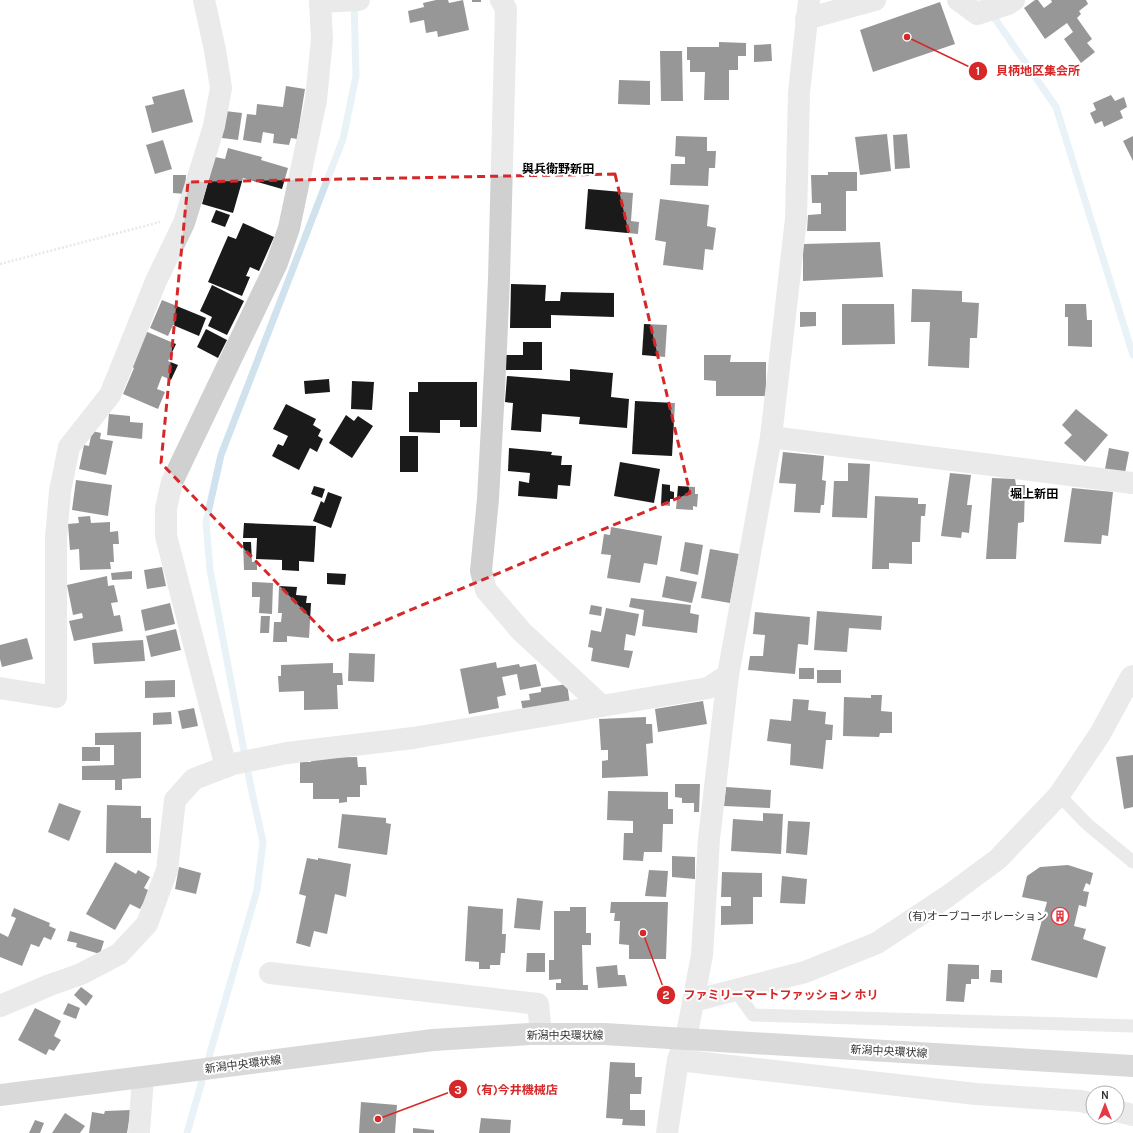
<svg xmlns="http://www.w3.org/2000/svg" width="1133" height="1133" viewBox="0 0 1133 1133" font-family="Karla,'Noto Sans JP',sans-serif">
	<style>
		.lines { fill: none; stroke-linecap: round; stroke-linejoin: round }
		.stream { stroke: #cfe2ee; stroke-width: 7 }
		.building { fill: #1a1a1a }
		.path { stroke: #cdcdcd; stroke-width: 2.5; stroke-dasharray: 2 2; stroke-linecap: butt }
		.lane { stroke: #d0d0d0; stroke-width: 13 }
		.street { stroke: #d0d0d0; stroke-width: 22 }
		.primary { stroke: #ababab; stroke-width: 22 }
		.marked { fill: none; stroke: #d62828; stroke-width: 3; stroke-dasharray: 8 5; stroke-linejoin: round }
		.labels { text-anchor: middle; stroke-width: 4; stroke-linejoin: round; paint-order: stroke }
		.poi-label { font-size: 11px; fill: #333; stroke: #fff; text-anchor: end }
		.street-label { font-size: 11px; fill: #333; stroke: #fff }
		.neighbourhood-label { font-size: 12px; font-weight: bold; fill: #000; stroke: #fff }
		.leader { fill: none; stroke: #d62828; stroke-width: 1.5 }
		.callout-dot { fill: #d62828; stroke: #fff; stroke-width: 1.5 }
		.mark-label { font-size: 12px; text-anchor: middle; font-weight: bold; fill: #fff }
		.callout-label { font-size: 12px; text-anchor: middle; font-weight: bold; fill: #d62828; stroke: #fff; stroke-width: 4; stroke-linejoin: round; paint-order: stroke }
	</style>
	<rect width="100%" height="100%" fill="#fff"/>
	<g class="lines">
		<g class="stream">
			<polyline points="982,0 1056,107 1133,355"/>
			<polyline points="187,1133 257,890 263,842 251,788 210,570 206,522 221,455 343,139 356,76 354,2"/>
		</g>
	</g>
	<g class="building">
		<polygon points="436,0 448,0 449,3 463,0 469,30 438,37 437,31 426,33 424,20 410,23 408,11 424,7 423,3"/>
		<rect x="472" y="0" width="9" height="2"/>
		<polygon points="1035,0 1038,0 1044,8 1052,2 1051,0 1086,0 1088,4 1079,11 1081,14 1077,18 1092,39 1087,43 1095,52 1081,63 1064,39 1073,32 1067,23 1045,39 1024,8"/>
		<polygon points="940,2 955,44 873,72 860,30"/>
		<polygon points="719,42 746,43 746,56 738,56 738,70 729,70 729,100 704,100 705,72 690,72 690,60 687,60 687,47 719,47"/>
		<polygon points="771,44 772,61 754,62 754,45"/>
		<polygon points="660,51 682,51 683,101 661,101"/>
		<polygon points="619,80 650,81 650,105 618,104"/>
		<polygon points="286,86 305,89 297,139 291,138 289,145 273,143 274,134 263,132 261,143 243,140 247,114 256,115 257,104 283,107"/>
		<polygon points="184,89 193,122 152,133 145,106 154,104 152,97"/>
		<polygon points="1111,95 1115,101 1124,97 1127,107 1120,111 1123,118 1104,127 1102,121 1095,124 1090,113 1096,110 1093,103"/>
		<polygon points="225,111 242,113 238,140 222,138"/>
		<polygon points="887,134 891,171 860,175 855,137"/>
		<polygon points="907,134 910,168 895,169 893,135"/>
		<polygon points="676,136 707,137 707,151 716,151 715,168 709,168 708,186 670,185 671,164 685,164 685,157 675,156"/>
		<polygon points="1133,136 1133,161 1123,141"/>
		<polygon points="163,140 172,169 155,174 146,145"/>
		<polygon points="228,148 262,157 261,160 288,168 282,189 243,178 233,213 202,204 215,157 225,159"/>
		<polygon points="828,172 857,172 857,191 846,191 846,231 807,231 808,215 821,214 821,203 812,203 811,175 828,175"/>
		<polygon points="173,175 186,175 185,194 173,193"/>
		<polygon points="588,189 633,193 631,221 639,222 638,234 585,229"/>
		<polygon points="660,199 709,205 707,226 716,228 713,250 705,249 703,270 663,265 666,242 655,240"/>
		<polygon points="216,210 230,215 225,227 211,222"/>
		<polygon points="243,223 274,237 259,271 250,267 246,276 250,277 242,296 208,282 228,236 236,239"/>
		<polygon points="880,242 883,277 803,281 803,244"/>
		<polygon points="511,284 546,285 545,301 560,301 561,292 614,293 614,317 551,315 551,328 510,328"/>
		<polygon points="212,285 244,301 227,335 208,326 212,317 200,311"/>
		<polygon points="912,289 962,291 962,302 979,303 977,338 970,338 969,368 928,366 930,322 911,322"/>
		<polygon points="162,300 206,318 199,336 173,325 168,336 150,328"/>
		<polygon points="842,304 894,304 895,344 842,345"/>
		<polygon points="1065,304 1086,304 1087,320 1092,320 1092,347 1068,346 1068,317 1065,317"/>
		<polygon points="800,312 816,312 816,326 800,327"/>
		<polygon points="644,324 667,325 665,357 642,355"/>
		<polygon points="206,329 227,340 218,358 197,347"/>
		<polygon points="145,331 176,344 168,361 178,365 171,380 162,376 157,389 165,392 158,409 123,394 134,368 130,366"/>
		<polygon points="523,342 542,342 542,370 506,370 506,355 523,355"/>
		<polygon points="704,355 731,355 730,362 766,362 766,396 716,396 716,381 704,380"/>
		<polygon points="570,369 613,373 611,397 629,399 627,428 579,424 580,417 542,414 541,432 511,430 513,403 505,402 507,376 570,381"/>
		<polygon points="329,379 330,392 305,394 304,381"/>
		<polygon points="352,381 374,382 372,410 351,409"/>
		<polygon points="418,382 477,382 477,427 460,427 460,420 440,420 440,433 409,432 409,392 418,392"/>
		<polygon points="635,401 675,403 672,456 632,454"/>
		<polygon points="286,404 316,419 313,425 321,430 318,436 323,439 317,452 310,448 299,470 272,456 278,444 283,446 288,436 273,429"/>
		<polygon points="1076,409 1108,435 1085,462 1064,443 1072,435 1062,425"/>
		<polygon points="109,414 130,416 130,422 143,423 142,439 107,435"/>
		<polygon points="346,415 354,421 358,416 373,426 352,458 329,443"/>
		<polygon points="92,431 101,433 100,439 113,441 106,475 79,469 84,445 89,446"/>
		<rect x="400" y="436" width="18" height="36"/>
		<polygon points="509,448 552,452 551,455 562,456 561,465 572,465 570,486 558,485 557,499 518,496 519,481 529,483 530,473 508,471"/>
		<polygon points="1109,448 1129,452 1125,473 1105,469"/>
		<polygon points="783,452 824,456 822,480 826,481 824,505 821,505 820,513 794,512 796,484 779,483"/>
		<polygon points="620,462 660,469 654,503 614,496"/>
		<polygon points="848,463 870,464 867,518 832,517 834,481 848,481"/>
		<polygon points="950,473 971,475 967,505 972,505 969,533 962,532 961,538 941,536"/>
		<polygon points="992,478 1015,479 1016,485 1025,485 1024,522 1018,523 1016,559 986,559"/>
		<polygon points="76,480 112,485 108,516 72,510"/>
		<polygon points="662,484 670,485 670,491 674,492 674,499 670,499 670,506 661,505"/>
		<polygon points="314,486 325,489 322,498 311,494"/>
		<polygon points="678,486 695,487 695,494 698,494 697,507 693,506 693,510 676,509"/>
		<polygon points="1072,488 1113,492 1108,536 1102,535 1101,544 1064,542"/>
		<polygon points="328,492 342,497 331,528 313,521 321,501 324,503"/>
		<polygon points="875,496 918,498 918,504 926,504 925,516 921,516 920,542 912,542 912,564 889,563 889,569 872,569"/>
		<polygon points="90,516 91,523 110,522 110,532 118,531 119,544 113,544 114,562 110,562 111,569 80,570 79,549 70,550 68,524 79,523 78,517"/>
		<polygon points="244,523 316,526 314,562 299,561 299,571 282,570 282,560 256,559 257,538 243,538"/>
		<polygon points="611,527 662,536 657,565 644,563 640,583 607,578 611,555 601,554 604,534 610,535"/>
		<polygon points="243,542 251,542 252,562 257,562 257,570 244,570"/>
		<polygon points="685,542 703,545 698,575 680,571"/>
		<polygon points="710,549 739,554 730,603 701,598"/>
		<polygon points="162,567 166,586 147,589 144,570"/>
		<polygon points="132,571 132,579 112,580 111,573"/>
		<polygon points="327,573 346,574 345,585 327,584"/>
		<polygon points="107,576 108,586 114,585 118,602 111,603 114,616 120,615 123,631 74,641 69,621 83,618 82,613 73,615 67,585"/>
		<polygon points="666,576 697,582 692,603 662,597"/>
		<polygon points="252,582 273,583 272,614 259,613 260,597 252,597"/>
		<polygon points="279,586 297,587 296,595 307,596 306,603 311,603 309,638 287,636 287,642 273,642 274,622 281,622 282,613 278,613"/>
		<polygon points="631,598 691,605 690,613 699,615 697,633 642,626 644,610 629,607"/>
		<polygon points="170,603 175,624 145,631 141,610"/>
		<polygon points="591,605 602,607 601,616 589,614"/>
		<polygon points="606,608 639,614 635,636 626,634 624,650 633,651 629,668 591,661 593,648 588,647 591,630 601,632"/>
		<polygon points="817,611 882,616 881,630 849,628 847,652 814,650"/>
		<polygon points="755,612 810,617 808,645 798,644 795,674 748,670 750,656 763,656 765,635 753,634"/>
		<polygon points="261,616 270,616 269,633 260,633"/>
		<polygon points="176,629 181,650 151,657 146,636"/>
		<polygon points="27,638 33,659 2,667 0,659 0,645"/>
		<polygon points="143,640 145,661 94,664 92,643"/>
		<polygon points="349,653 375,654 374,682 348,681"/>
		<polygon points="496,662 497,668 519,664 520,667 536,664 541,686 520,690 517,674 502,677 506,695 497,697 499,708 469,714 460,669"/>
		<polygon points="333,663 333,673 342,673 343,685 337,685 338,709 304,710 304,691 279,692 278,676 281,676 281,665"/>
		<rect x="799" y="668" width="15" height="11"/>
		<rect x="817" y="670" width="24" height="13"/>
		<polygon points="175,680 175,697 145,698 145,681"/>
		<polygon points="567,684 570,704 523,711 521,701 530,700 529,694 541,692 541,688"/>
		<polygon points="871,695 882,695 881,711 892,712 892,733 880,733 879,737 843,736 844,697 871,698"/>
		<polygon points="793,699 809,700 808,710 826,712 825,724 833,725 832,740 826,740 823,769 790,765 791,744 767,741 770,719 791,721"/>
		<polygon points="703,701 707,724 658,732 655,709"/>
		<polygon points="194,708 198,726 182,729 178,711"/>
		<polygon points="171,712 172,724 153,725 153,713"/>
		<polygon points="646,717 646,724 652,724 653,743 646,744 648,776 602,778 602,761 608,760 608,750 601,750 599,719"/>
		<polygon points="141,732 141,778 122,779 122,790 115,790 115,780 82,780 82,766 114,765 114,745 95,745 95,733"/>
		<rect x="82" y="747" width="18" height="14"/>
		<polygon points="1133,755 1133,807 1124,809 1116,757"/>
		<polygon points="357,757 358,767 366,767 367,785 360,785 360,797 347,797 347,802 339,803 339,799 313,799 313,783 300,783 300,762 311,762 311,758"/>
		<polygon points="675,784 700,784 699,812 694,812 694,803 682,803 682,798 675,797"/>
		<polygon points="726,787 771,790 770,808 724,806"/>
		<polygon points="608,791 668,792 668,809 673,809 673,824 663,824 662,852 644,852 643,861 623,860 624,833 633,833 633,821 607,820"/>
		<polygon points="59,803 81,811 69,841 48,832"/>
		<polygon points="107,805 141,806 141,818 151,818 151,853 106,853"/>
		<polygon points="763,813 783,814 781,854 731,851 733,819 763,821"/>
		<polygon points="342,814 386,818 386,823 391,824 387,855 338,848"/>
		<polygon points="788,821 810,822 807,855 786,853"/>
		<polygon points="672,856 695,857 695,879 672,877"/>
		<polygon points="307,858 318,860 318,858 351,864 346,897 335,894 327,934 314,931 310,947 296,943 306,896 299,894"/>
		<polygon points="115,862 136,874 138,870 150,877 144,888 150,891 140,909 130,904 115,930 86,914"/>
		<polygon points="1068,865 1093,873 1090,885 1086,883 1083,891 1089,892 1086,907 1079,905 1074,926 1086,929 1083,939 1106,947 1097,978 1031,960 1047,902 1022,897 1027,876 1040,867"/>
		<polygon points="179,867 201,873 196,894 175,889"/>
		<polygon points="649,870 668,871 666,897 645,896"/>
		<polygon points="722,872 762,873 762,897 753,897 753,924 721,925 721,906 731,906 731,897 721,897"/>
		<polygon points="782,876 807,879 805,904 780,903"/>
		<polygon points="517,898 543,901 540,930 514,928"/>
		<polygon points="611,902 668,902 666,959 629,959 629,945 619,944 620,921 614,921 615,913 610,913"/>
		<polygon points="468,906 503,909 502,934 506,934 505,953 501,953 500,965 490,965 490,969 479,969 479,962 465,961"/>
		<polygon points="570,907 586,907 586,933 591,933 591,945 582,945 583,985 588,985 588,990 556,990 556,983 561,983 561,979 549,980 549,960 554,960 554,911 570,911"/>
		<polygon points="14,908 50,923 49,926 56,929 51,940 44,937 39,947 31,944 22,966 0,957 0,933 8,937 16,918 11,916"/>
		<polygon points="70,931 104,941 100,954 76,947 77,943 67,941"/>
		<polygon points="527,953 545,953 545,972 526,972"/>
		<polygon points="948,964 979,965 979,979 971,979 971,984 966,984 964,1002 946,1001"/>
		<polygon points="617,965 618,975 625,975 627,986 598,988 596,967"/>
		<polygon points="991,970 1002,970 1002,983 990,982"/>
		<polygon points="81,987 93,996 86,1006 74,995"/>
		<polygon points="68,1003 80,1008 76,1019 63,1014"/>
		<polygon points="35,1008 61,1021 54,1036 61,1040 54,1051 49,1049 46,1055 18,1040"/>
		<polygon points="610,1062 635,1063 635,1077 642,1077 641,1094 630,1094 630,1110 645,1110 645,1126 622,1125 623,1119 606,1118"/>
		<polygon points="361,1102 397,1105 395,1133 359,1133"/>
		<polygon points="131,1110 127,1133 89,1133 92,1112 104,1114 105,1111"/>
		<polygon points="65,1113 85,1126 80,1133 52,1133"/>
		<polygon points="481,1118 511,1120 510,1133 479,1133"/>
		<polygon points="35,1120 44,1123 40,1133 29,1133"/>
		<polygon points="413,1128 434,1130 434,1133 413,1133"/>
	</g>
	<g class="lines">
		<polyline class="path" points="0,264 160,222"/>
		<g class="lane">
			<polyline points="1059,795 1087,824 1133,862"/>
			<polyline points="735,990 753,1015 1133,1026"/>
		</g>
		<g class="street">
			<polyline points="501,0 506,9 499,279 495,370 488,499 481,571 486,590 521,631 602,706"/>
			<polyline points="958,0 977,14 1008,4 1014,0"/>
			<polyline points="320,2 359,0"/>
			<polyline points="806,19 875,0"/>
			<polyline points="771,437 1133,483"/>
			<polyline points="0,688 56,697 56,538 60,491 69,447 110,395 156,281 184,223 214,126 221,88 215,50 204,0"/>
			<polyline points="226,767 166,536 166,508 172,482 277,263 289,228 316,100 322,39 320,0"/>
			<polyline points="270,973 538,1004 541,1034"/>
			<polyline points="693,1001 805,972 877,943 948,896 998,859 1059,795 1100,734 1131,677 1133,676"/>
			<polyline points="0,1006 50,985 81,974 119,954 147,924 167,870 175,800 194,779 233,764 287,753 413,738 708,688 728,675"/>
			<polyline points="678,1060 976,1094 1081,1101 1093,1104"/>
			<polyline points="1117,1111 1133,1115"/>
			<polyline points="139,1133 143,1077"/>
			<polyline points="667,1133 678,1060 686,1039 702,955 709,839 728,675 771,437 796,219 799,93 809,0"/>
		</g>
		<polyline class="primary" points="0,1095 433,1040 530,1034 604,1034 1133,1066"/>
	</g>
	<path d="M0 0H1133V1133H0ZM 615,174 L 690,493 L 334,642 L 161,463 L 188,182 Z" fill="#fff" fill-opacity=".55" fill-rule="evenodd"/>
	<path class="marked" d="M 615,174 L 690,493 L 334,642 L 161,463 L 188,182 Z"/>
	<defs>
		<symbol id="building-ring" viewBox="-11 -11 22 22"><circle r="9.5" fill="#fff" stroke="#e63946" stroke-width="1.5"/><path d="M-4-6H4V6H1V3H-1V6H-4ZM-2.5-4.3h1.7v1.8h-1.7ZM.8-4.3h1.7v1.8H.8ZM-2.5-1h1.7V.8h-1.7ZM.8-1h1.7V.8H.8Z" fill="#e63946"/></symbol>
	</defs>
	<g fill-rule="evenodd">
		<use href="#building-ring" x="1050" y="906" width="20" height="20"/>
	</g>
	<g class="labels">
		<g class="poi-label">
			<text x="1047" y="920">(有)オーブコーポレーション</text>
		</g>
		<g class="street-label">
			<text x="565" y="1039">新潟中央環状線</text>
			<text transform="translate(889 1051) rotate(3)" y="4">新潟中央環状線</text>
			<text transform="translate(243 1064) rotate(-7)" y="4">新潟中央環状線</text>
		</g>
		<g class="neighbourhood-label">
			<text x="558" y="173">與兵衛野新田</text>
			<text x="1034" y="498">堀上新田</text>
		</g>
	</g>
	<path class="leader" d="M907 37L978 71M643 933L666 995M378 1119L458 1089"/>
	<g class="callout-dot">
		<circle cx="907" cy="37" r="4"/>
		<circle cx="643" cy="933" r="4"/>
		<circle cx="378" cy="1119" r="4"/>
		<circle cx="978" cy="71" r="10"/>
		<circle cx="666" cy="995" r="10"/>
		<circle cx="458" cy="1089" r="10"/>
	</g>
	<g class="mark-label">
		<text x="978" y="75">1</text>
		<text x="666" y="999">2</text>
		<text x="458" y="1094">3</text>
	</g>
	<g class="callout-label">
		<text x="1038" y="75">貝柄地区集会所</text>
		<text x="781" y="999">ファミリーマートファッション ホリ</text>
		<text x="517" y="1094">(有)今井機械店</text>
	</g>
	<g transform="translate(1105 1105)"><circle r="19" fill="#ffffff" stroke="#adadad"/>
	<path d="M0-3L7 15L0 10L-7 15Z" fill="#e63946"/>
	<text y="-6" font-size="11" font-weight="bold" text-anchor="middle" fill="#333333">N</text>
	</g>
</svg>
